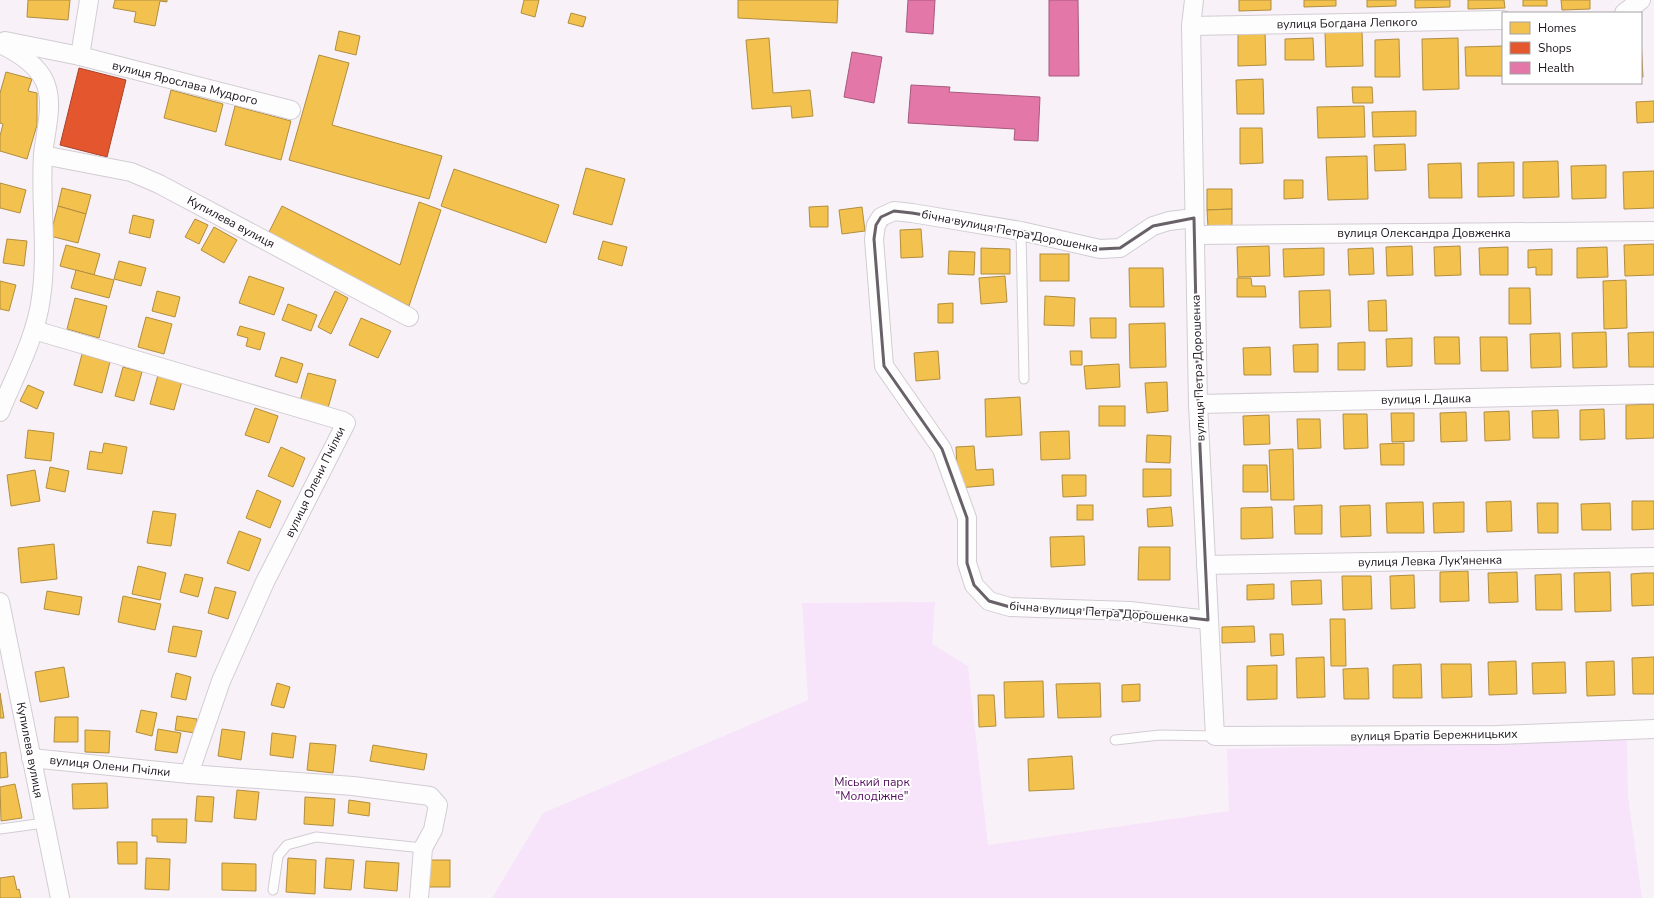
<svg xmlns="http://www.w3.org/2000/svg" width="1654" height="898" viewBox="0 0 1654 898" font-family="'Nunito Sans',sans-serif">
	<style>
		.green { fill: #f7e4fa }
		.homes { fill: #f2c14e; stroke: #b18d3f }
		.shops { fill: #e4572e; stroke: #a74328 }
		.health { fill: #e377a8; stroke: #a7597e }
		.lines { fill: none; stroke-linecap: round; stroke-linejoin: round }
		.service-casing { stroke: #d2ccd3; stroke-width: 11 }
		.minor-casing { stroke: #d2ccd3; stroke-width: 20 }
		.service { stroke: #fefdfe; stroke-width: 9 }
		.minor { stroke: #fefdfe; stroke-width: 18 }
		.marked { fill: none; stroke: #686168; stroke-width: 3; stroke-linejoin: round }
		.labels { text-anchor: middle; stroke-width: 4; stroke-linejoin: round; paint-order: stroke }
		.street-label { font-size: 12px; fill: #1a131b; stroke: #fff }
		.park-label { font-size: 12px; fill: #520c5d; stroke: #fff }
	</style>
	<rect width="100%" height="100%" fill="#f8f2f8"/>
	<polygon class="green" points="935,602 932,644 968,666 988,845 1229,811 1227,749 1627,739 1628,796 1642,898 492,898 543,813 808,700 802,603"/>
	<g class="homes">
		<polygon points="28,0 70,0 68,20 27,17"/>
		<polygon points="115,0 167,0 167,2 160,1 155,26 134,22 136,12 113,8"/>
		<polygon points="524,0 539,0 535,17 521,13"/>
		<polygon points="738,0 838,0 837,23 738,18"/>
		<polygon points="1239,0 1271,0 1271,10 1239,11"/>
		<polygon points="1304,0 1336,0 1336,6 1304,7"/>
		<polygon points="1367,0 1396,0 1396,6 1367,7"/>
		<polygon points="1415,0 1450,0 1450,7 1415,8"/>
		<polygon points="1468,0 1504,0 1505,8 1468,9"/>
		<rect x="1523" y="0" width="24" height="6"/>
		<polygon points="1561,0 1590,0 1590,9 1562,10"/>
		<polygon points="571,13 586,17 583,27 568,23"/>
		<polygon points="339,31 360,36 356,55 335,50"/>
		<polygon points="1265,31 1266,65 1238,66 1238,32"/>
		<polygon points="1362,31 1363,66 1326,67 1325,32"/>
		<polygon points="769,38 773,93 810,90 813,116 792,118 791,106 752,109 746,40"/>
		<polygon points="1313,38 1314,60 1285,60 1285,39"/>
		<polygon points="1458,38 1459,89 1423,90 1422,39"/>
		<polygon points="1399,39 1400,77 1375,77 1375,40"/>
		<polygon points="1641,39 1643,77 1641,77"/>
		<polygon points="1503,46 1503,76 1466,76 1465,47"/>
		<polygon points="319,55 349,63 332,125 442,156 429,199 289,160"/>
		<polygon points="6,72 32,79 28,91 37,93 37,125 27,159 0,151 0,136 3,124 0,123 0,93"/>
		<polygon points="1263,79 1264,114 1237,114 1236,80"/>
		<polygon points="1352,87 1372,87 1373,103 1353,103"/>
		<polygon points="171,90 223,104 216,132 164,118"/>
		<polygon points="1654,101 1654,122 1637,123 1636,102"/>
		<polygon points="235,106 291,121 281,160 225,145"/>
		<polygon points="1364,106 1365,137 1318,138 1317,107"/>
		<polygon points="1416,111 1416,136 1373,137 1372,112"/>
		<polygon points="1240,128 1262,128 1263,163 1240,164"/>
		<polygon points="1405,144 1406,170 1375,171 1374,145"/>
		<polygon points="1367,156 1368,199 1328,200 1326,157"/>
		<polygon points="1558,161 1559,197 1523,198 1523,162"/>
		<polygon points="1514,162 1514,196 1478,197 1478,163"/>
		<polygon points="1461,163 1462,198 1429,198 1428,164"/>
		<polygon points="1606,165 1606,198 1572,199 1571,166"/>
		<polygon points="586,168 625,179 612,225 573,214"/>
		<polygon points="454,169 559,205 546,243 441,206"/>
		<polygon points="1654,171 1654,208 1624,209 1623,172"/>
		<polygon points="1284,180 1303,180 1303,198 1284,199"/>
		<polygon points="0,183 26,190 20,213 0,208"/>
		<polygon points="62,188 91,195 86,214 58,206"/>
		<polygon points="1207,189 1232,189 1232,209 1207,210"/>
		<polygon points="419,202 441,210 409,306 268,234 282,206 400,265"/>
		<polygon points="58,206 86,214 78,243 50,236"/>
		<polygon points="828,206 828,227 810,227 809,207"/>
		<polygon points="862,207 865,231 842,234 839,210"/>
		<polygon points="1232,209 1232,226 1208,227 1207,210"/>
		<polygon points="133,215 154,220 150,238 129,233"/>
		<polygon points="195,219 208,225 199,244 185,237"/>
		<polygon points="214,227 237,240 224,263 201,250"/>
		<polygon points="921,229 923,257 901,258 900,230"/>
		<polygon points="7,239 27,241 24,266 3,263"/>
		<polygon points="603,241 627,247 622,266 598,259"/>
		<polygon points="1654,244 1654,275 1625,276 1624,245"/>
		<polygon points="66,245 100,254 94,275 60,266"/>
		<polygon points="1269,246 1270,276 1238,277 1237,247"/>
		<polygon points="1412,246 1413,275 1387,276 1386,247"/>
		<polygon points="1460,246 1461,275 1435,276 1434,247"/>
		<polygon points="1508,247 1508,275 1480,275 1479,248"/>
		<polygon points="1607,247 1608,277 1577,278 1577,248"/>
		<polygon points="981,248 1010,249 1010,274 981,274"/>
		<polygon points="1324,248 1324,275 1284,277 1283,249"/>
		<polygon points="1373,248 1374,274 1349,275 1348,249"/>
		<polygon points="1552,249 1552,275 1536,275 1536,267 1528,268 1528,250"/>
		<polygon points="949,251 975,252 974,275 948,274"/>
		<rect x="1040" y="254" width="29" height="27"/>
		<polygon points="119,261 146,268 141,286 114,279"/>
		<polygon points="1129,268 1163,268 1164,307 1130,307"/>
		<polygon points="76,270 114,280 109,298 71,288"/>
		<polygon points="249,276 284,288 274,315 239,303"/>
		<polygon points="1005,276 1007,302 981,304 979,278"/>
		<polygon points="1237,278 1251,278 1252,286 1265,286 1266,297 1237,297"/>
		<polygon points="1626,280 1627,328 1604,329 1603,281"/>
		<polygon points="0,281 16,285 9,311 0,309"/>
		<polygon points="1509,288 1530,288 1531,324 1509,324"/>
		<polygon points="1330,290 1331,327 1300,328 1299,291"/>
		<polygon points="157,291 180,297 175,317 152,311"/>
		<polygon points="335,291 348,298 331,334 318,327"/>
		<polygon points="1045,296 1075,298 1074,326 1044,325"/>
		<polygon points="75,298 107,306 99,338 67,329"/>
		<polygon points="1386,300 1387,331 1369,331 1368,301"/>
		<polygon points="953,303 953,323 938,323 938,304"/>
		<polygon points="288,304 317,315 311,331 282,320"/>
		<polygon points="146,317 172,324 164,354 138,347"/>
		<polygon points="361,318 391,331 378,358 349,345"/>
		<polygon points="1090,318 1116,318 1116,338 1091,338"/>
		<polygon points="1165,323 1166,367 1130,368 1129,324"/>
		<polygon points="240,326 265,333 260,350 246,346 248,338 237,335"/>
		<polygon points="1606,332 1607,367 1573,368 1572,333"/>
		<polygon points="1654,332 1654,367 1629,367 1628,333"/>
		<polygon points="1560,333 1561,367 1531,368 1530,334"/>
		<polygon points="1434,337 1459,337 1460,364 1435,364"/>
		<polygon points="1480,337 1507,337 1508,371 1481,371"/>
		<polygon points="1412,338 1412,366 1387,367 1386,339"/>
		<polygon points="1365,342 1365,370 1338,370 1338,343"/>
		<polygon points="1318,344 1318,372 1294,372 1293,345"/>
		<polygon points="1270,347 1271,375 1244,375 1243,348"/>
		<polygon points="938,351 940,379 916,381 914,353"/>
		<polygon points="1070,351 1082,351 1082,365 1071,365"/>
		<polygon points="82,354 110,362 102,393 74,385"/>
		<polygon points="281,357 303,364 297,383 275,376"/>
		<polygon points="1119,364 1120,387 1086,389 1084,366"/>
		<polygon points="123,367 142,372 134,401 115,396"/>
		<polygon points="308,373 336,380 328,408 300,401"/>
		<polygon points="158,375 182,381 174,410 150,404"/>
		<polygon points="1167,382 1168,411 1147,413 1145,383"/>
		<polygon points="28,385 44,392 37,409 20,401"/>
		<polygon points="1020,397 1022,435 986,437 985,399"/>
		<polygon points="1654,404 1654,438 1626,439 1626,405"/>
		<rect x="1099" y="406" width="26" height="20"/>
		<polygon points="255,408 278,416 269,443 245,435"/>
		<polygon points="1604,409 1605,439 1580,440 1580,410"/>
		<polygon points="1558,410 1559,438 1533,438 1532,411"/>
		<polygon points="1509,411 1510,440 1485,441 1484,412"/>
		<polygon points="1466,412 1467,441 1441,442 1440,413"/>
		<polygon points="1391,413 1414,413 1414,441 1392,442"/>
		<polygon points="1343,414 1367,414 1368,448 1344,449"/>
		<polygon points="1269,415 1270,444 1244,445 1243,416"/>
		<polygon points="1297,419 1320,419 1321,448 1298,449"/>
		<polygon points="28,430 54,433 51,461 25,458"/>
		<polygon points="1069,431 1070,459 1041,460 1040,432"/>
		<polygon points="1147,435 1171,436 1170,463 1146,462"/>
		<polygon points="104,443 127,447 122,474 87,469 90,451 102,453"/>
		<polygon points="1404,443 1404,465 1381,465 1380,444"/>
		<polygon points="974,446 976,470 993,469 994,485 958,488 956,447"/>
		<polygon points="281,447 305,458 293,487 268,476"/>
		<polygon points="1293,449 1294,500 1271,500 1269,450"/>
		<polygon points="1243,465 1267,465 1268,492 1243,492"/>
		<polygon points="50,467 69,471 65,492 46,488"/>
		<polygon points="1143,469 1171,469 1171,496 1143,497"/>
		<polygon points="35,470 40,501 11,506 7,475"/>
		<polygon points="1062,475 1086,475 1086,496 1063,497"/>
		<polygon points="257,490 281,501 270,528 246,518"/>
		<polygon points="1511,501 1512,531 1487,532 1486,502"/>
		<polygon points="1632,501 1654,501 1654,529 1632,530"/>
		<polygon points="1423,502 1424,533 1387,533 1386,503"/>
		<polygon points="1464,502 1464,532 1434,533 1433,503"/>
		<polygon points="1537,503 1558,503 1558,533 1538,533"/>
		<polygon points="1610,503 1611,530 1582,530 1581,504"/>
		<rect x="1077" y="505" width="16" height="15"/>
		<polygon points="1322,505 1322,534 1295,534 1294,506"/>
		<polygon points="1370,505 1371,536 1341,537 1340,506"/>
		<polygon points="1171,507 1173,526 1148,527 1147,509"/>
		<polygon points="1272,507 1273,538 1241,539 1241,508"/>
		<polygon points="153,511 176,514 171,546 147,543"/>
		<polygon points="239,531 261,539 249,571 227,563"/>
		<polygon points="1084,536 1085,565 1051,567 1050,537"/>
		<polygon points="54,544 57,579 21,583 18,548"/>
		<polygon points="1139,547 1170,547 1170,580 1138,580"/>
		<polygon points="138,566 166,573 160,600 132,594"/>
		<polygon points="1468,571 1469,601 1440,602 1440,572"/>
		<polygon points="1517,572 1518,602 1489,603 1488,573"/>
		<polygon points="1610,572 1611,611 1575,612 1574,573"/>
		<polygon points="1644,573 1654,573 1654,605 1632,606 1631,574"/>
		<polygon points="185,574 203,578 198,597 180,592"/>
		<polygon points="1561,574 1562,610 1536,610 1535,575"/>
		<polygon points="1414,575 1415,608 1391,609 1390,576"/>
		<polygon points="1342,576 1371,576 1372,609 1343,610"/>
		<polygon points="1321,580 1322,604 1292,605 1291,581"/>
		<polygon points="1274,584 1274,599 1247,600 1247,585"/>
		<polygon points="215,587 236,592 228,619 208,613"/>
		<polygon points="47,591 82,597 79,615 44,609"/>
		<polygon points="123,596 161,604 155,630 118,622"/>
		<polygon points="1330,619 1345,619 1346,666 1331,666"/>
		<polygon points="173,626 202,631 196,657 168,652"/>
		<polygon points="1254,626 1255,642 1222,643 1222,627"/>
		<polygon points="1270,634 1283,634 1284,655 1271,656"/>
		<polygon points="1324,657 1325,697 1297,698 1296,658"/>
		<polygon points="1654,657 1654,694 1633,694 1632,658"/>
		<polygon points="1516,661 1517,694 1489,695 1488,662"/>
		<polygon points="1614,661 1615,695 1587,696 1586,662"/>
		<polygon points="1565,662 1566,693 1533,694 1532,663"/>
		<polygon points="1421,664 1422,698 1393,698 1393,665"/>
		<polygon points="1441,664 1471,664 1472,697 1442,698"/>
		<polygon points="1277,665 1277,699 1247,700 1247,666"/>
		<polygon points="64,667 69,697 40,702 35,672"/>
		<polygon points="1368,668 1369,699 1344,699 1343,669"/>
		<polygon points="176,673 191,677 186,700 171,697"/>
		<polygon points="1043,681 1044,717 1005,718 1004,682"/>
		<polygon points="277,683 290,687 284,708 271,705"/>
		<polygon points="1100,683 1101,717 1058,718 1056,684"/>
		<polygon points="1140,684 1140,701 1122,702 1122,685"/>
		<polygon points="0,693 4,718 0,718"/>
		<polygon points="978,695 994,695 996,726 979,727"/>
		<polygon points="141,710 157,713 152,736 136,732"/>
		<polygon points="177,716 197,719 195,733 175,730"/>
		<polygon points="55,717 78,717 78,742 54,742"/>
		<polygon points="158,729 181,733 177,753 155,750"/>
		<polygon points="222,729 245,732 241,760 218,756"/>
		<polygon points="85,730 110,731 109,753 85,752"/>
		<polygon points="272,733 296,736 293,758 270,755"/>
		<polygon points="310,743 336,745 333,773 307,770"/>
		<polygon points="373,745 427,754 424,770 370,761"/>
		<polygon points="6,752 8,777 0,778 0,753"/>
		<polygon points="1072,756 1074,789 1029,791 1028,759"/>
		<polygon points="107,783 108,808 73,809 72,784"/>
		<polygon points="15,784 22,818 1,821 0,787"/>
		<polygon points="237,790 259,792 256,820 234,818"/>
		<polygon points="197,796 214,797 212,822 195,821"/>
		<polygon points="305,797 335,799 333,826 304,824"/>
		<polygon points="349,800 370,803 369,816 348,813"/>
		<polygon points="152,819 187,819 186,843 157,842 157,836 152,836"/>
		<polygon points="117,842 137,842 137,864 118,864"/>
		<polygon points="146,858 170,859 169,890 145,889"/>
		<polygon points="288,858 316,860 315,894 286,892"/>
		<polygon points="326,858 354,860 351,890 324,888"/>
		<rect x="427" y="860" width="23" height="27"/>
		<polygon points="366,861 399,863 397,891 364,888"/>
		<polygon points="222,863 256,864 256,891 222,890"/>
		<polygon points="14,876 17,890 19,889 21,898 0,898 0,878"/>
	</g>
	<polygon class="shops" points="79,68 126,80 107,157 60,145"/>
	<g class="health">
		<polygon points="908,0 935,0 933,34 906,32"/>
		<polygon points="1049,0 1078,0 1079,76 1049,76"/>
		<polygon points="852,52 882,57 874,103 844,97"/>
		<polygon points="911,85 950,87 949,92 1040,97 1038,141 1014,140 1015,129 908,123"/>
	</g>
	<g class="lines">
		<defs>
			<g id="service">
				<polyline points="1021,231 1024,379"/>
				<polyline points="1115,740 1160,735 1215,736"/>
				<polyline points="0,829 44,823"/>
				<polyline points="273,890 278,856 287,845 316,837 423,848"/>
			</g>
			<g id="minor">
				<polyline points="1194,0 1191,26 1198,404 1215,736 1497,735 1654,729"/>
				<polyline points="1624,13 1641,0"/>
				<polyline points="1191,26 1503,20"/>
				<polyline points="5,41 80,56 291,110"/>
				<path d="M 0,44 C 17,52 35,63 44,80 C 55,102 45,132 43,155 C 40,203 48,250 41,298 C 36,337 15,375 0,412"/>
				<polyline points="80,56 89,0"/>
				<polyline points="43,155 131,172 159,184 409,317"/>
				<polyline points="1194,218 1169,221 1153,226 1120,248 1100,249 1021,231 912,213 894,211 881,217 876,225 874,239 884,366 942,449 967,518 967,563 974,585 989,601 1010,607 1130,611 1208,620"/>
				<polyline points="1195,235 1654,231"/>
				<polyline points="34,330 343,421 346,423 265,582 221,681 189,774"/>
				<polyline points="1198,404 1654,394"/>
				<polyline points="1206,565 1654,557"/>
				<polyline points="0,602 60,898"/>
				<polyline points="31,758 189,774 353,786 430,796 438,805 433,830 423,848 419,898"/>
			</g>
		</defs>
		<use href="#service" class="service-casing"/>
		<use href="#minor" class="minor-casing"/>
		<use href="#service" class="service"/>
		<use href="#minor" class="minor"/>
	</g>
	<path class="marked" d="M 894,211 L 912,213 L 1021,231 L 1100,249 L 1120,248 L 1153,226 L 1194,218 L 1198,404 L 1208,620 L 1130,611 L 1010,607 L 989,601 L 974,585 L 967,563 L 967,518 L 942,449 L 884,366 L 874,239 L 876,225 L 881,217 Z"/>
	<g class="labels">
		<g class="street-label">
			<text transform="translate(1347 23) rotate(-1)" y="4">вулиця Богдана Лепкого</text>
			<text transform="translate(185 83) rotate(14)" y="4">вулиця Ярослава Мудрого</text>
			<text transform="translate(231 222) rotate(28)" y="4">Купилева вулиця</text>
			<text transform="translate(1010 231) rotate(11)" y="4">бічна вулиця Петра Дорошенка</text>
			<text x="1424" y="237">вулиця Олександра Довженка</text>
			<text transform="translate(1198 368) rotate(-92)" y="4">вулиця Петра Дорошенка</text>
			<text transform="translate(1426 399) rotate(-1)" y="4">вулиця І. Дашка</text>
			<text transform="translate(315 482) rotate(-64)" y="4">вулиця Олени Пчілки</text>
			<text transform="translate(1430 561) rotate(-1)" y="4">вулиця Левка Лук'яненка</text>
			<text transform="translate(1099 612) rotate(4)" y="4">бічна вулиця Петра Дорошенка</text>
			<text transform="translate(1434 735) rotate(-1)" y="4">вулиця Братів Бережницьких</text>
			<text transform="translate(30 750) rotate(79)" y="4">Купилева вулиця</text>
			<text transform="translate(110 766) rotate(6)" y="4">вулиця Олени Пчілки</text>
		</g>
		<g class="park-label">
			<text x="872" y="786">Міський парк<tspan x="872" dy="14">"Молодіжне"</tspan></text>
		</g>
	</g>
	<rect x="1502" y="12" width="140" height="72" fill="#ffffff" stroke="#a3a1a4"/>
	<rect x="1510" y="22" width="20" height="12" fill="#f2c14e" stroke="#a3a1a4"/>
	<text x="1538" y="32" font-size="12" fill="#1a131b">Homes</text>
	<rect x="1510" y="42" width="20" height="12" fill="#e4572e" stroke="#a3a1a4"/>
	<text x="1538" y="52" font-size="12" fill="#1a131b">Shops</text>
	<rect x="1510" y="62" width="20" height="12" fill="#e377a8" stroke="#a3a1a4"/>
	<text x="1538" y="72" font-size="12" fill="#1a131b">Health</text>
</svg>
